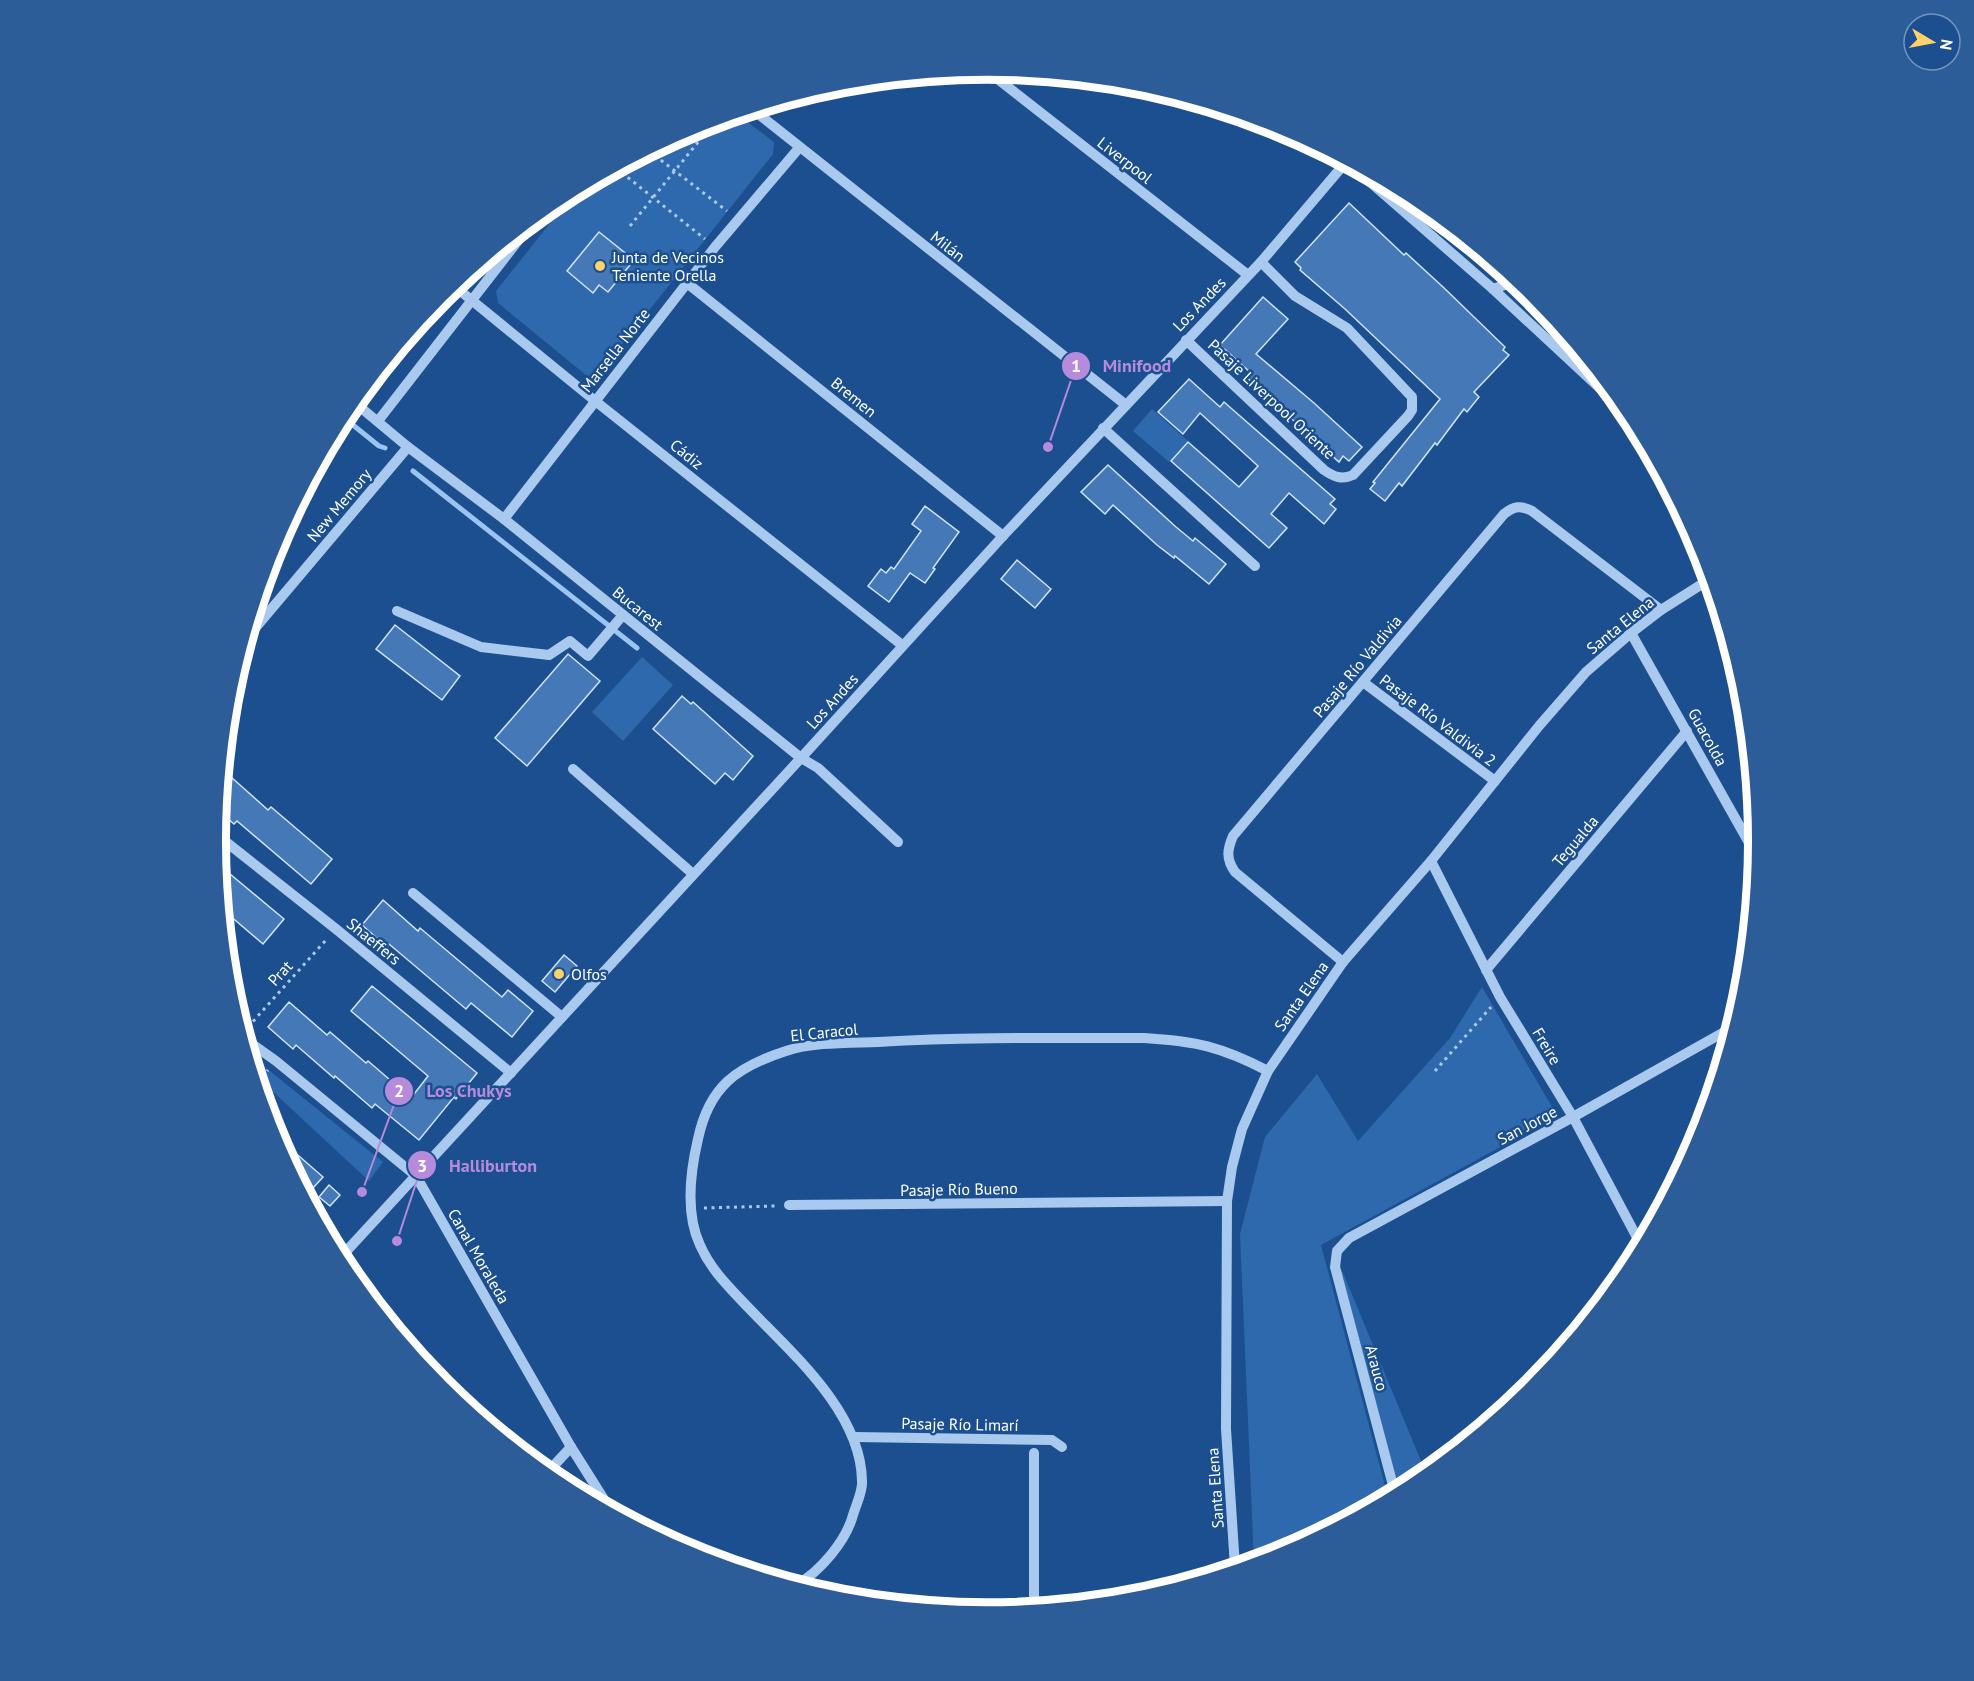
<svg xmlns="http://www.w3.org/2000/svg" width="1974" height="1681" viewBox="0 0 1974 1681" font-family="'PT Sans',sans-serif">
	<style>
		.green { fill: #2e69ad }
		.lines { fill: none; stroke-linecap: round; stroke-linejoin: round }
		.stream { stroke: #9cc4f0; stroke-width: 5 }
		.building { fill: #4478b7; stroke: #cfe3fa; stroke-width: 1.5 }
		.path { stroke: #a9c9ee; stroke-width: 3; stroke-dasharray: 3 4.5; stroke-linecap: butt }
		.minor { stroke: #a9c9ee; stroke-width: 10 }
		.poi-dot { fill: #ffd166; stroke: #1b4f8f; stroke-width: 2 }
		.labels { text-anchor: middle; stroke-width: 5; stroke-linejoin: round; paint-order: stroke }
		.street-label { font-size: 16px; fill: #fff; stroke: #1b4f8f }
		.poi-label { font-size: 16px; fill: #fff; stroke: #1b4f8f; text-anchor: start }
		.rim { fill: none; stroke: #fff; stroke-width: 8 }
		.leader { fill: none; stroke: #b68bdc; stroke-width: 2 }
		.callout-dot { fill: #b68bdc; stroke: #1b4f8f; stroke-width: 2 }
		.mark-label { font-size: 18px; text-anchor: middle; font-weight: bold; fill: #fff }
		.callout-label { font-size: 18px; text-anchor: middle; font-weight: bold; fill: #b68bdc; stroke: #1b4f8f; stroke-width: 5; stroke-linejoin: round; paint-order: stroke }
	</style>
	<rect width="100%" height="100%" fill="#1b4f8f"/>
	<g class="green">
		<polygon points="737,114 774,142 773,154 597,376 587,376 498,303 496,291 578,188 692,128"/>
		<polygon points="1152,409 1188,441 1169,462 1133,431"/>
		<polygon points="642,657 673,685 623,741 592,712"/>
		<polygon points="1482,987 1552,1107 1548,1121 1321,1245 1388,1497 1282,1553 1254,1562 1240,1234 1265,1137 1317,1074 1358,1141 1450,1038"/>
		<polygon points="250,1055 383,1162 369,1181 256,1076"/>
		<polygon points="1339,1263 1426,1473 1402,1489 1398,1486"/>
	</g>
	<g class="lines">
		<g class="stream">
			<polyline points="343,417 379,446 385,448"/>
			<polyline points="413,471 637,648"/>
		</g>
	</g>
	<g class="building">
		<polygon points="1349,203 1404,255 1406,253 1443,287 1505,347 1503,350 1509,355 1474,392 1479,397 1467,412 1464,409 1437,445 1435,443 1402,486 1399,483 1385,501 1370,489 1375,483 1373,482 1440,399 1345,309 1300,270 1301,268 1295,262"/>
		<polygon points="599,232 634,260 608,292 599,285 593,293 567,271"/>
		<polygon points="1263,297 1288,319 1256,354 1314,403 1362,447 1349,461 1343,456 1339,462 1247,378 1251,373 1220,345"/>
		<polygon points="1189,379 1220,407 1224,402 1335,499 1330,504 1336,509 1324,524 1289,493 1271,514 1287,528 1269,548 1171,461 1188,442 1239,487 1258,466 1200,413 1183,434 1158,412"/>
		<polygon points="1108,465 1176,527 1193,541 1195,538 1226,564 1209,584 1175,556 1174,558 1157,545 1113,505 1105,514 1081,492"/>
		<polygon points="925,506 959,532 933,568 935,569 925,583 910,573 889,602 868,586 881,569 886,573 891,567 894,569 921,531 912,524"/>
		<polygon points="1017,560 1051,589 1035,608 1001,579"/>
		<polygon points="395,625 460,676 442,700 376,649"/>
		<polygon points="568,654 600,681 527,766 495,738"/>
		<polygon points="682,696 691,704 693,702 753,756 733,780 725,773 715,784 653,729"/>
		<polygon points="231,777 268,810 271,807 332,859 311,884 237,821 234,824 219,811 221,789"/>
		<polygon points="218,864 284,919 263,944 222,909"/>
		<polygon points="383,900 418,931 420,928 502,997 508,990 533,1011 512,1037 471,1003 466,1009 389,944 387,947 362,925"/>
		<polygon points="564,955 577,966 555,992 542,981"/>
		<polygon points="372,986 477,1073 456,1099 454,1097 419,1140 375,1104 372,1108 335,1076 334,1078 296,1045 293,1049 268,1027 289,1002 327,1035 330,1032 366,1063 368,1061 411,1098 428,1076 351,1011"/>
		<polygon points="276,1136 323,1177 313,1188 293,1171"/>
		<polygon points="329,1185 340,1195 330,1206 319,1197"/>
	</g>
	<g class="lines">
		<g class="path">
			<polyline points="649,151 727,211"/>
			<polyline points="616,168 705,239"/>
			<polyline points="625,175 637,157"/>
			<polyline points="630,226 716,120"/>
			<polyline points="248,1027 326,940"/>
			<polyline points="1435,1071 1491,1007"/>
			<polyline points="258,1083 268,1070"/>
			<polyline points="704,1208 775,1206"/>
		</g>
		<g class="minor">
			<polyline points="985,69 1248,275"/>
			<polyline points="752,109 1126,405"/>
			<polyline points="1347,162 1493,289 1632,418"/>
			<polyline points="687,283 1003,536"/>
			<polyline points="453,285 594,400 902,645"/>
			<polyline points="1493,289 1516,281"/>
			<path d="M 1186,340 L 1324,470 C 1334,477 1342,480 1353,475 L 1408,416 L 1412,410 L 1412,397 L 1347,328 L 1295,296 L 1261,262"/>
			<polyline points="354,402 408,447 504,519 801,758 818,768 898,842"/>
			<polyline points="378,421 538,215"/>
			<polyline points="1103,428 1255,566"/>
			<polyline points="504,519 715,247 799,148"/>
			<polyline points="397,611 481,647 549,655 570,641 588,656 623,615"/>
			<polyline points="1631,633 1757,857"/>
			<polyline points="246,639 408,447"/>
			<polyline points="1363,682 1495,781"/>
			<polyline points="573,769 693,874"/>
			<polyline points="216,834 336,929 511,1073"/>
			<polyline points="1431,861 1500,997 1573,1117 1641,1245"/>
			<polyline points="413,893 562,1017"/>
			<path d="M 1343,962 L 1235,872 C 1226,859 1227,850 1233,836 L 1504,514 C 1514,506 1521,505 1532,511 L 1661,610"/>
			<polyline points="1486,970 1687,731"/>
			<polyline points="245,1039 276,1061 416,1176 571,1447 610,1509"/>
			<polyline points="789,1205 1227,1201"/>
			<polyline points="340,1258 801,758 1003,536 1261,262 1346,162"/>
			<polyline points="855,1437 1052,1440 1062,1447"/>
			<polyline points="547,1473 571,1447"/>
			<polyline points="1395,1493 1335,1267 1337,1251 1349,1238 1573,1117 1733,1027"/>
			<polyline points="1235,1567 1226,1429 1227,1201 1232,1167 1242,1129 1268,1071 1343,962 1431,861 1539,726 1586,672 1631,633 1661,610 1710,579"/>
			<path d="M 796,1585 C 820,1572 846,1541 853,1515 C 856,1505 863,1491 862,1481 C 861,1410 788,1350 743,1302 C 726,1284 710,1268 700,1245 C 685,1213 690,1173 698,1139 C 709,1087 736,1067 786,1051 C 812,1042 850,1043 878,1042 C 966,1037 1055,1038 1144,1038 C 1196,1041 1222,1047 1268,1071"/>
			<polyline points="1034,1607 1034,1453"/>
		</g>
	</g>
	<g class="poi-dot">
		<circle cx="600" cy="266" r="6"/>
		<circle cx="559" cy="974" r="6"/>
	</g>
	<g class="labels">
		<g class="street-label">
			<text transform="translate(1125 160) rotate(38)" y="6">Liverpool</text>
			<text transform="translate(948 246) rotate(38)" y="6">Milán</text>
			<text transform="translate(1199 304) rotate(-46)" y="6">Los Andes</text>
			<text transform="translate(615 350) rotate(-52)" y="6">Marsella Norte</text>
			<text transform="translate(854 397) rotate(39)" y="6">Bremen</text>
			<text transform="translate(1272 399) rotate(43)" y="6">Pasaje Liverpool Oriente</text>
			<text transform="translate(687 454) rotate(39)" y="6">Cádiz</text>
			<text transform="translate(339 505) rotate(-50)" y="6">New Memory</text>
			<text transform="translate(638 608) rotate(39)" y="6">Bucarest</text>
			<text transform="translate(1620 625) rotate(-39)" y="6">Santa Elena</text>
			<text transform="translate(1357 666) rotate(-50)" y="6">Pasaje Río Valdivia</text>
			<text transform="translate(832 701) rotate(-48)" y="6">Los Andes</text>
			<text transform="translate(1438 720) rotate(37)" y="6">Pasaje Río Valdivia 2</text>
			<text transform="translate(1708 737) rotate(61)" y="6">Guacolda</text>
			<text transform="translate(1575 841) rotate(-50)" y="6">Tegualda</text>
			<text transform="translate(374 941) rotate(39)" y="6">Shaeffers</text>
			<text transform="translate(280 973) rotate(-48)" y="6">Prat</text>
			<text transform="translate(1301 996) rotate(-55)" y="6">Santa Elena</text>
			<text transform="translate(824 1032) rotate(-6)" y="6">El Caracol</text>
			<text transform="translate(1547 1046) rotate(59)" y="6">Freire</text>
			<text transform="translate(1527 1125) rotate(-28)" y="6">San Jorge</text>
			<text transform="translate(959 1189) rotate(-1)" y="6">Pasaje Río Bueno</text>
			<text transform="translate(479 1256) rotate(60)" y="6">Canal Moraleda</text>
			<text transform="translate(1377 1368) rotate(75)" y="6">Arauco</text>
			<text transform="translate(960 1424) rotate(1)" y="6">Pasaje Río Limarí</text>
			<text transform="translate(1215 1488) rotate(-94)" y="6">Santa Elena</text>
		</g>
		<g class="poi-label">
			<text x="612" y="263">Junta de Vecinos<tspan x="612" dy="18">Teniente Orella</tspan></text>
			<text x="571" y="980">Olfos</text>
		</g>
	</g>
	<path d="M0 0H1974V1681H0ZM226 841a761 761 0 1 1 1522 0a761 761 0 1 1-1522 0Z" fill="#2d5d98" fill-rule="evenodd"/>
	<path class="rim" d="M226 841a761 761 0 1 1 1522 0a761 761 0 1 1-1522 0Z"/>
	<path class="leader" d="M1048 447L1076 366M362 1192L399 1091M397 1241L422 1165"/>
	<g class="callout-dot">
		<circle cx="1048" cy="447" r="6"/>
		<circle cx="362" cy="1192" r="6"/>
		<circle cx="397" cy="1241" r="6"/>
		<circle cx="1076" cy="366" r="15"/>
		<circle cx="399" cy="1091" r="15"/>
		<circle cx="422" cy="1165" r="15"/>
	</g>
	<g class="mark-label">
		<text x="1076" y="372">1</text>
		<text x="399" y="1097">2</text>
		<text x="422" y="1172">3</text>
	</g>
	<g class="callout-label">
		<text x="1137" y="372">Minifood</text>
		<text x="469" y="1097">Los Chukys</text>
		<text x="493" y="1172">Halliburton</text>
	</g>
	<g transform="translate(1932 42) rotate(100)"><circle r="28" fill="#1b4f8f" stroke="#7695bc" stroke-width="1.5"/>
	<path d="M0-4.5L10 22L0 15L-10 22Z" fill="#ffd166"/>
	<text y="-9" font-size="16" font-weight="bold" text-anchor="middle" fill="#ffffff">N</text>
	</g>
</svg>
